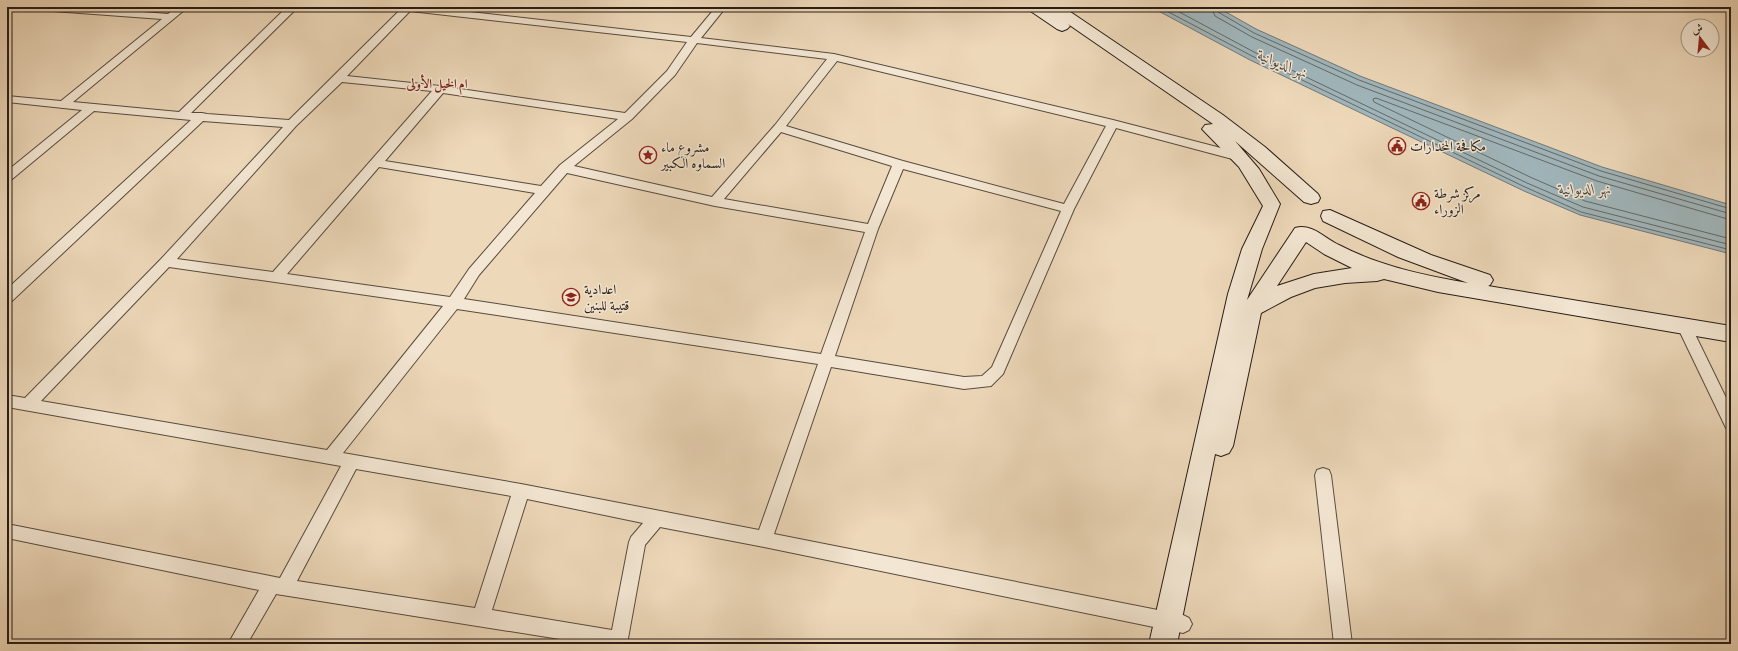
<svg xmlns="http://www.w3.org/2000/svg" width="1738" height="651" viewBox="0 0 1738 651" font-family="'Libre Bodoni',Amiri,serif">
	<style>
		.water { fill: #a0b6bb; stroke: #707879 }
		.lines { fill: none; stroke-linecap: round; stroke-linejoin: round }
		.shore { stroke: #646968; stroke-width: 1 }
		.street-casing { stroke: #584b3f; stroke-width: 2 }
		.secondary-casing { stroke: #271c16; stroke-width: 2 }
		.street { fill: #f3e6d2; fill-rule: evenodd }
		.secondary { fill: #f3e6d2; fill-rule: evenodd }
		.labels { text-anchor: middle; stroke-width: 3; stroke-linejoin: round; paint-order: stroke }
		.far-neighbourhood-label { font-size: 13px; font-weight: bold; fill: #7a1f14; stroke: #f3e6d2 }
		.poi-label { font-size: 14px; fill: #271c16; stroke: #f3e6d2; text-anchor: start }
		.water-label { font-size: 15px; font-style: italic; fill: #4b4a48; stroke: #f3e6d2 }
	</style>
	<rect width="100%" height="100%" fill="#edd8b9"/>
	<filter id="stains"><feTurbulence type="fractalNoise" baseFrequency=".005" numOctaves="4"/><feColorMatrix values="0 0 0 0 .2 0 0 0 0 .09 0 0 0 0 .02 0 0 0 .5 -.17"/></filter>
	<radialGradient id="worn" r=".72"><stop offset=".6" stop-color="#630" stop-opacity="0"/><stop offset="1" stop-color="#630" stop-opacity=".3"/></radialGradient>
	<polygon class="water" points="1151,7 1217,7 1256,29 1360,76 1602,167 1731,205 1731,254 1580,215 1524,191 1250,60"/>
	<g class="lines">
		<g class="shore">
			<polyline points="1159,7 1252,56 1525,187 1581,212 1731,250"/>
			<polyline points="1170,7 1254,52 1527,183 1583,207 1731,245"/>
			<polyline points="1211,7 1215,16 1252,37 1357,85 1599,176 1731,214"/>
			<polyline points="1216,7 1218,12 1254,33 1359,80 1601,171 1731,209"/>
			<polyline points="1731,220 1597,181 1376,98 1373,99 1374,102 1530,177 1585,201 1731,239"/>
		</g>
		<defs>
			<g id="street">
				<path d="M 34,7 L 79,7 L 168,14 L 177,7 L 188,7 L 73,102 L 179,112 L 287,7 L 298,7 L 191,113 L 202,113 L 207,114 L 289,120 L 403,7 L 426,7 L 691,37 L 716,7 L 726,7 L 701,38 L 834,54 L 1113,120 L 1244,154 L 1246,157 L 1244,160 L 1240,161 L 1116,128 L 1074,209 L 1003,374 L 991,386 L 964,389 L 831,367 L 774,534 L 1183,615 L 1189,618 L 1192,624 L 1189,630 L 1183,633 L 764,547 L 660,527 L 645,545 L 627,644 L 591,644 L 276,594 L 247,644 L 228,644 L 259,590 L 7,538 L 7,524 L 280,578 L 341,466 L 7,407 L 7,395 L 25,398 L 161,259 L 283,127 L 203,121 L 12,301 L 7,302 L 7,289 L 191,120 L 94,111 L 11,180 L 7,181 L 7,171 L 82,110 L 7,102 L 7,96 L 61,101 L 162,19 L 39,10 ZM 410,11 L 687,42 L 667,71 L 625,113 L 440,86 L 347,76 ZM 697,43 L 827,59 L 775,125 L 712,197 L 574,166 L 632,119 L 675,75 ZM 837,61 L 1106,126 L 1064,204 L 903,161 L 786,126 ZM 342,82 L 432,91 L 273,272 L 177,259 L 296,126 ZM 443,93 L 618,119 L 560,165 L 541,186 L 385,161 ZM 781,132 L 892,166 L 868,224 L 724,199 ZM 379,167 L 535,193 L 469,269 L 450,297 L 287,274 ZM 903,169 L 1061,211 L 992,367 L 982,376 L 964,377 L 835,356 L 878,229 ZM 567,173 L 715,206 L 865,232 L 821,354 L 464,299 L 479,275 ZM 169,267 L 443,306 L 327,450 L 41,401 ZM 457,309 L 818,364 L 759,530 L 521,484 L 343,453 ZM 356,469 L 511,496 L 475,608 L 297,581 ZM 527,499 L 643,523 L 631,537 L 629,542 L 612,630 L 492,610 Z"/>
				<polygon points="1684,321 1689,322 1691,326 1731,408 1731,430 1726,428 1677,326 1679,322"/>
				<polygon points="1323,468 1329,470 1331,475 1352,644 1334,644 1315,475 1317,470"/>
			</g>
			<path id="secondary" d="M 1027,7 L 1044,7 L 1047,9 L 1046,7 L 1063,7 L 1223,115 L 1265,147 L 1318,194 L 1320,198 L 1318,202 L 1311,204 L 1304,202 L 1235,141 L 1259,169 L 1280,204 L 1262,249 L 1247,300 L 1295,228 C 1312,223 1324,238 1339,245 C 1379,266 1423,275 1468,283 L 1398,257 L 1323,221 L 1321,216 L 1323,211 L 1330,210 L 1431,255 L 1490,275 L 1493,280 L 1490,285 L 1488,286 L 1731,326 L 1731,342 L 1438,292 L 1384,279 L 1377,281 L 1345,283 L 1315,288 L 1291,297 L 1261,313 L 1233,446 L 1229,453 L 1221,456 L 1215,454 L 1177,644 L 1149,644 L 1228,294 L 1242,249 L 1263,206 L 1239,167 L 1202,129 L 1205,125 L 1213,124 L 1068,24 L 1070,26 L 1067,29 L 1062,31 L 1057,29 L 1029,10 ZM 1306,242 L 1324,254 L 1352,268 L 1314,274 L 1277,286 Z"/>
		</defs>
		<use href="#street" class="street-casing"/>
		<use href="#secondary" class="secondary-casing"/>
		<use href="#street" class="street"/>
		<use href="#secondary" class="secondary"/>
	</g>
	<defs>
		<symbol id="civic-ring" viewBox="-11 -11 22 22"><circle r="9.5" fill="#f3e6d2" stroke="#8f2418" stroke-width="1.5"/><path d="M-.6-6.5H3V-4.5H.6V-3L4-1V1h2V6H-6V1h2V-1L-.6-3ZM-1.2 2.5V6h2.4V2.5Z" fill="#8f2418"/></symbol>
		<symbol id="sight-ring" viewBox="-11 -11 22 22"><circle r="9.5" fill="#f3e6d2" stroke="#8f2418" stroke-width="1.5"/><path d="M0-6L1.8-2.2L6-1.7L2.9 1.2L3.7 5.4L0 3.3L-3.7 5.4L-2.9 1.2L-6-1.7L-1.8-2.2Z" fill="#8f2418"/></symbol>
		<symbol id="school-ring" viewBox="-11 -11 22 22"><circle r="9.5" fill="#f3e6d2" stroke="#8f2418" stroke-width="1.5"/><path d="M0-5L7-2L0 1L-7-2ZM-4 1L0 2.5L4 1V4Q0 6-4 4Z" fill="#8f2418"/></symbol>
	</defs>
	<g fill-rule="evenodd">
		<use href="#civic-ring" x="1387" y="136" width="20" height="20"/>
		<use href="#sight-ring" x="638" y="145" width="20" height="20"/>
		<use href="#civic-ring" x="1411" y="191" width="20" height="20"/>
		<use href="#school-ring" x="561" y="287" width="20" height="20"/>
	</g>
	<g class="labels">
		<g class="far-neighbourhood-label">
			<text x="437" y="88">ام الخيل الأولى</text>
		</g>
		<g class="poi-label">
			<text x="1410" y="151">مكافحة المخدارات</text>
			<text x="661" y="152">مشروع ماء<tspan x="661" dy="16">السماوه الكبير</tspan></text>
			<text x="1434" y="198">مركز شرطة<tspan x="1434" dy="16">الزوراء</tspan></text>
			<text x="584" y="294">اعدادية<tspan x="584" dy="16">قتيبة للبنين</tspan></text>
		</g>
		<g class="water-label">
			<text transform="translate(1283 64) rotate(22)" y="5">نهر الديوانية</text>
			<text x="1585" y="194">نهر الديوانية</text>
		</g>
	</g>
	<rect width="1738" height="651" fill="none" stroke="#edd8b9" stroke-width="24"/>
	<rect x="8" y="8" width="1722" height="635" fill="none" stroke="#271c16" stroke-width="2"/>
	<rect x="12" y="12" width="1714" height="627" fill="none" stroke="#271c16"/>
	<g transform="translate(1700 38) rotate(344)"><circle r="19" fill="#f3e6d2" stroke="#a19587"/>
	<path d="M0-3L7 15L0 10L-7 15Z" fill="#8f2418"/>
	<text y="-6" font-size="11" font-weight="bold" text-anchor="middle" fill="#271c16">ش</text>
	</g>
	<rect width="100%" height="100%" filter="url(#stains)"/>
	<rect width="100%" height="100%" fill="url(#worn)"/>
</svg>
